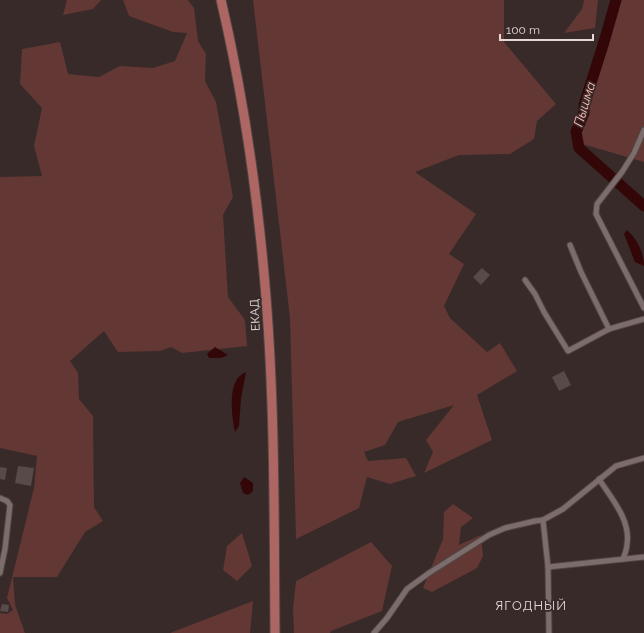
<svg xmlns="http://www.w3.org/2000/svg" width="644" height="633" viewBox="0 0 644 633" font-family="Raleway,sans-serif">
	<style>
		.green { fill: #633734 }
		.water { fill: #330707 }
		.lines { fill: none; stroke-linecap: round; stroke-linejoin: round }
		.river { stroke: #330707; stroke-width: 11 }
		.building { fill: #584a49 }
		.minor-casing { stroke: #514645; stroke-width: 7 }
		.trunk-casing { stroke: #514645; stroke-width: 11 }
		.minor { stroke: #7c6d6c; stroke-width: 5 }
		.trunk { stroke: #ad6662; stroke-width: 9 }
		.labels { text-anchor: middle; stroke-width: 3.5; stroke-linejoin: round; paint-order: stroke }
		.street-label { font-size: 12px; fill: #e2d9d8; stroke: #372a29 }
		.water-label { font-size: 13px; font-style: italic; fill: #feb9b3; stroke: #372a29 }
		.neighbourhood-label { font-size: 13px; letter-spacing: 1px; fill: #e2d9d8; stroke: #372a29 }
	</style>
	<rect width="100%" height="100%" fill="#372a29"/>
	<g class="green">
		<polygon points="67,0 101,0 93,9 63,15"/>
		<polygon points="123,0 188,0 194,8 198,41 206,54 205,81 216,102 233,197 223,215 228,297 245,320 247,346 182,353 171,347 160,351 118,352 104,331 70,361 78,373 79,399 93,416 94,507 103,521 85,532 57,577 13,577 15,605 25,633 0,633 0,613 7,614 13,610 7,598 34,488 37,456 0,448 0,177 42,176 34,146 42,108 20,84 22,49 60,42 68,74 99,77 120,66 153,68 175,61 187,33 173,32 129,16"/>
		<polygon points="253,0 504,0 504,42 556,104 537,121 534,139 510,154 459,155 415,172 476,214 449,254 464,264 444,306 450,318 487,352 500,343 517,371 477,395 492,440 424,473 433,452 426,440 454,405 398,422 385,445 364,452 368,461 406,458 416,476 390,484 367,477 359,508 296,539 290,318"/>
		<polygon points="584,0 598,0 595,28 564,33 582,9"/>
		<polygon points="617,0 644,0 644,162 579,143 592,83"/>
		<polygon points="453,504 473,518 461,527 459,545 481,535 483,556 477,568 432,592 423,588 443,539 444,512"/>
		<polygon points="242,533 252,566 237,581 223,570 227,546"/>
		<polygon points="371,542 392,566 382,611 331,631 330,633 294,633 293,608 296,581"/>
		<polygon points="253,601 250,633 170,633"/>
	</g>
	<g class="water">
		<path d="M 627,230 C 637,239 644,253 644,266 L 635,262 L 624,234 Z"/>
		<polygon points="215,347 228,355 221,358 209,358 207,354"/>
		<path d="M 246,372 L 241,399 L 239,426 L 235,432 C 232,416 226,379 246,372 Z"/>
		<polygon points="244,477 253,483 253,491 248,495 243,493 240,483"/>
	</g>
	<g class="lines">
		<polyline class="river" points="616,0 604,42 584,105 584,113 576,132 579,148 644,206"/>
	</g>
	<g class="building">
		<polygon points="482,268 490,275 481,285 473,277"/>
		<polygon points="564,371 571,385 559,391 552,377"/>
		<polygon points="18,466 34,468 31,486 15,483"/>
		<polygon points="0,467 7,468 5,480 0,479"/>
		<polygon points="2,604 9,605 8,612 0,611"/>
	</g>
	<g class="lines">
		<defs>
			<g id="minor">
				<polyline points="644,130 634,153 622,172 597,204 596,214 644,308"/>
				<polyline points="570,245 581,272 609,329"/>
				<polyline points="525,280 535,294 544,312 568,351 609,329 644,319"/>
				<path d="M 599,479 C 611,498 631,520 627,544 C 627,549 625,554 623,559"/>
				<polyline points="0,498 7,501 10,505 5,549 0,573"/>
				<polyline points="543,520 548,567 549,633"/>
				<polyline points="548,567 644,557"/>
				<polyline points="374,633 387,618 407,589 429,573 489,535 505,528 535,521 543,520 563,509 616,466 644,458"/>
			</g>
			<path id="trunk" d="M 221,0 C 244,98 258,197 266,297 C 275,409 274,521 275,633"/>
		</defs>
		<use href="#minor" class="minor-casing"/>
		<use href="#trunk" class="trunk-casing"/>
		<use href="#minor" class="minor"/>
		<use href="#trunk" class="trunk"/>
	</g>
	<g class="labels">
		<g class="street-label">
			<text transform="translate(255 315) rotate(-93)" y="4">ЕКАД</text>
		</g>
		<g class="water-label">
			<text transform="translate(584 104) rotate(-73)" y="5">Пышма</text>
		</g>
		<g class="neighbourhood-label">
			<text x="531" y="610">ЯГОДНЫЙ</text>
		</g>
	</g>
	<path d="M500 34v6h93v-6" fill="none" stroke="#e2d9d8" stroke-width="2"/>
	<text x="506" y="34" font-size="12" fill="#e2d9d8" stroke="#372a29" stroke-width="3" paint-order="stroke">100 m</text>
</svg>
